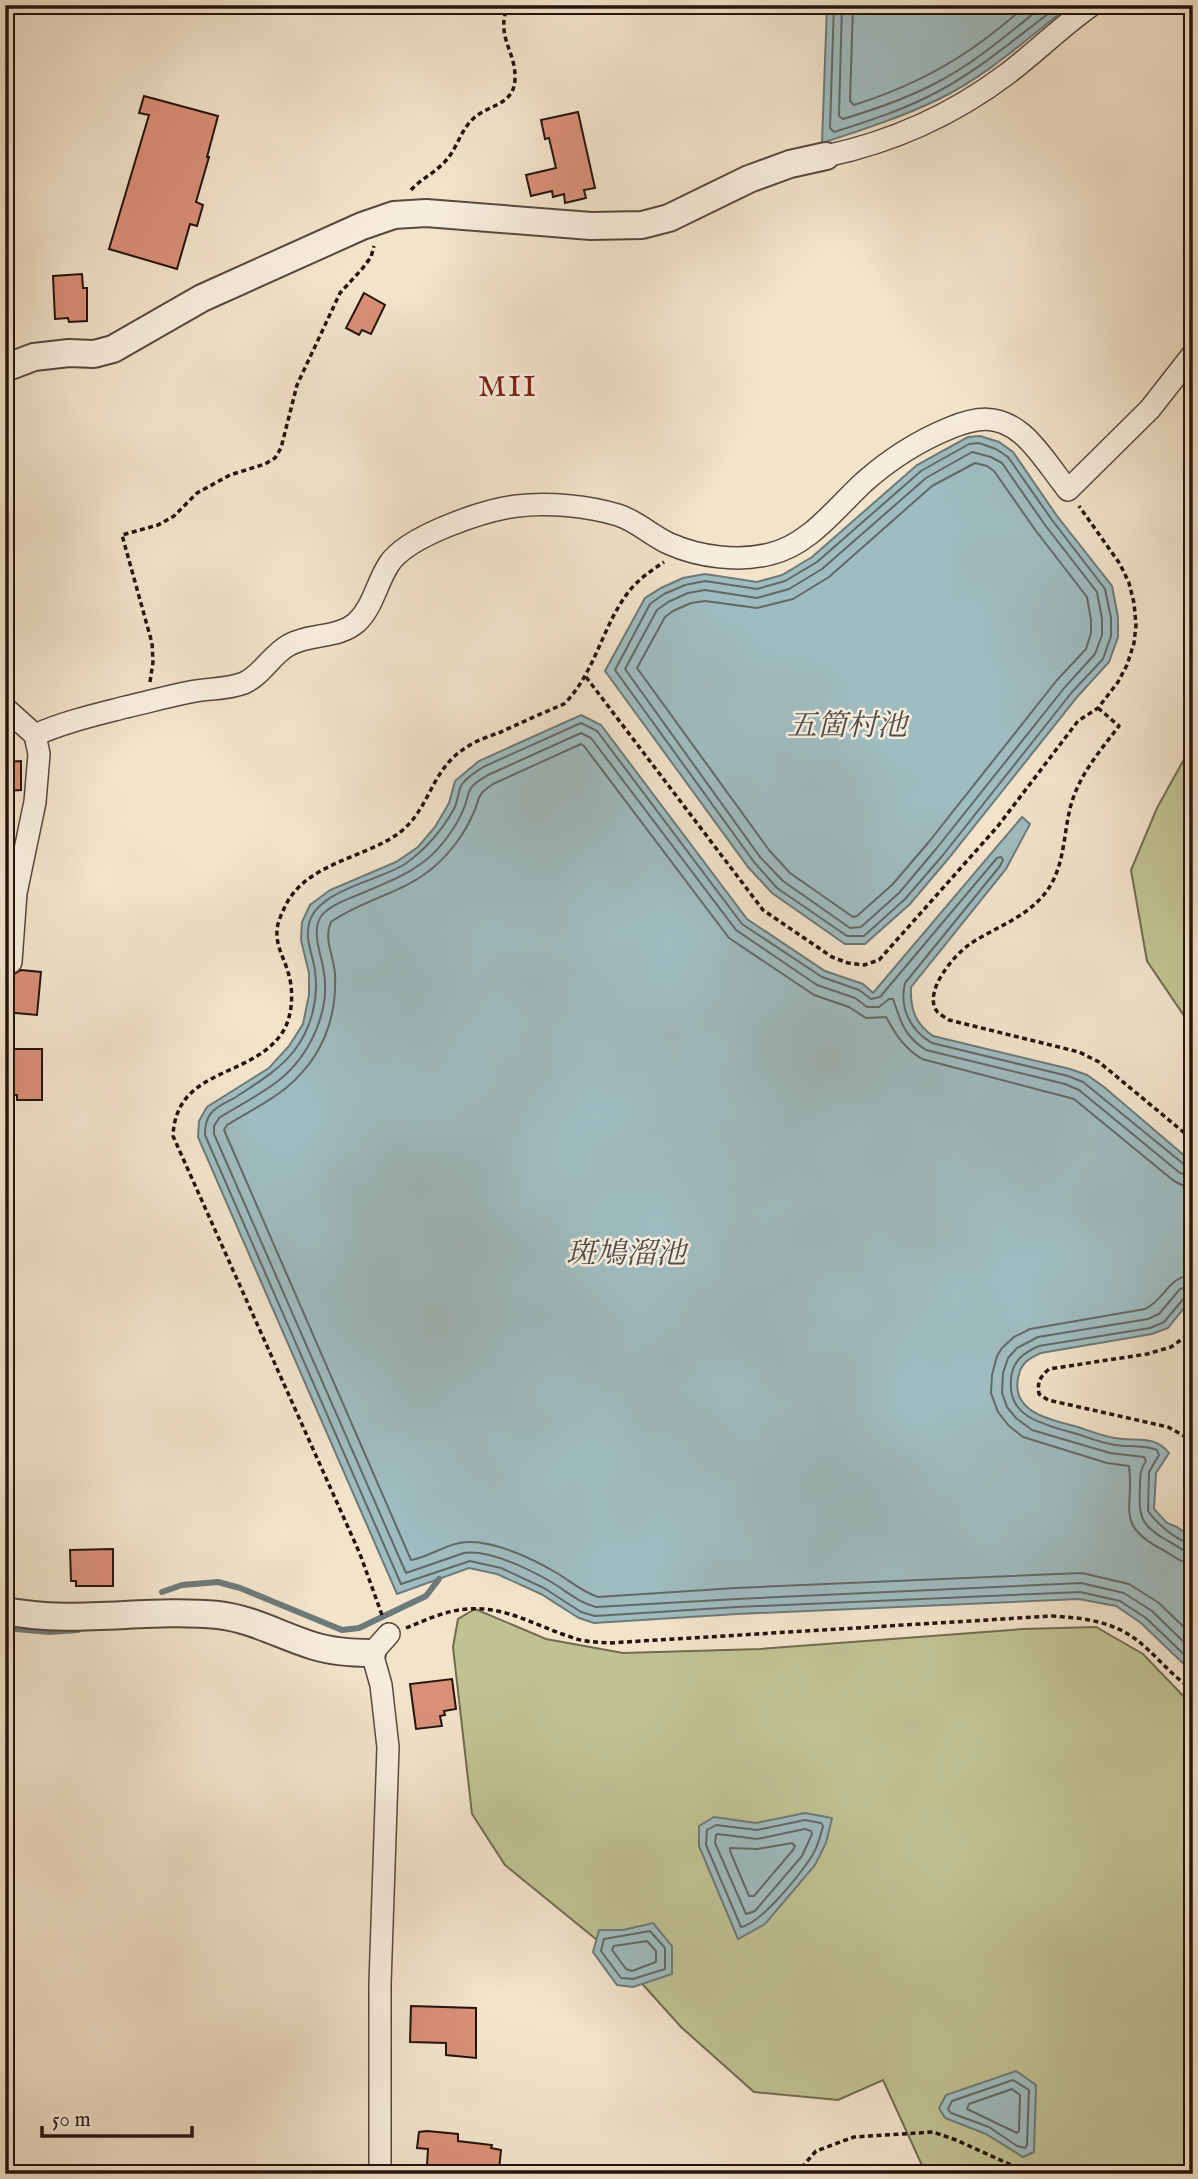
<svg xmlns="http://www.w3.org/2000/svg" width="1198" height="2179" viewBox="0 0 1198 2179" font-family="'IM FELL English','Noto Serif JP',serif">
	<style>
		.green { fill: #c0c293; stroke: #726b50; stroke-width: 2 }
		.water { fill: #9fbcc0; stroke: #6e7979; stroke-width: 2 }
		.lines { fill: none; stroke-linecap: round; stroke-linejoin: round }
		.shore { stroke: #626867; stroke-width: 2 }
		.stream { stroke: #6e7979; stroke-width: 6 }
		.building { fill: #d98f78; stroke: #25140e; stroke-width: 2 }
		.minor-casing { stroke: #58483d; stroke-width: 24 }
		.tertiary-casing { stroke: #58483d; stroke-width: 30 }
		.path { stroke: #25140e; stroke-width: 3.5; stroke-dasharray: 5 3.5; stroke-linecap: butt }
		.minor { stroke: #f7eddd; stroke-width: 21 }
		.tertiary { stroke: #f7eddd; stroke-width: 26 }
		.labels { text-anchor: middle; stroke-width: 5; stroke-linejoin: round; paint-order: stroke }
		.neighbourhood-label { font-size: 30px; letter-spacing: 2px; fill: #7a1f14; stroke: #f7eddd }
		.water-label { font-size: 30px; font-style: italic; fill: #504f4c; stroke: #f7eddd }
	</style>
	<rect width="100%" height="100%" fill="#f2e3cb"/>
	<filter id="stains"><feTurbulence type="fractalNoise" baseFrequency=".00286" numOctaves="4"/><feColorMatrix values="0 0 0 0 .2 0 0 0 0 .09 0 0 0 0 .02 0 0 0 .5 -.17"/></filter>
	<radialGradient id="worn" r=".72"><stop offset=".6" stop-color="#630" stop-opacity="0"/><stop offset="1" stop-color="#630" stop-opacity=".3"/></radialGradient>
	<g class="green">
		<polygon points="1193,743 1193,1029 1147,961 1131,870 1157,808"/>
		<polygon points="475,1609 546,1639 623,1653 760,1649 1023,1629 1096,1627 1143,1654 1189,1702 1193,1702 1193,2174 926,2174 883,2080 838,2100 754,2092 681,2027 619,1958 505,1865 472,1814 453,1647 458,1619"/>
	</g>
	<g class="water">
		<path d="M 827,5 L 1063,5 L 1059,14 C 1021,44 983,78 939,99 C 902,117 862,130 822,143 Z"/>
		<polygon points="980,436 999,442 1013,452 1057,516 1112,586 1118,617 1118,637 1109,662 1078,696 948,859 910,904 865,944 845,944 772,893 748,867 605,671 645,598 661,588 683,578 705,574 757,582 782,575 812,557 917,465 968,437"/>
		<path d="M 581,715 L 601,725 L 747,919 L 825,971 L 863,984 L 873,993 L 1022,817 L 1030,824 L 1006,869 L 911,987 C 910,1008 915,1024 933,1036 L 1070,1069 L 1087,1075 L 1104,1087 L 1193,1163 L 1193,1297 L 1168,1328 L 1152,1334 L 1041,1353 C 1030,1358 1022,1362 1019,1374 C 1008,1413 1052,1420 1078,1427 C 1090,1431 1102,1436 1115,1438 C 1136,1442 1154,1434 1169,1453 L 1156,1473 L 1154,1509 L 1167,1523 L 1177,1527 L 1193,1539 L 1193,1673 L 1141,1623 L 1116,1606 L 1079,1599 L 737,1614 L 594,1623 L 579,1618 L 541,1594 L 497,1574 L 469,1568 L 397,1594 L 198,1137 L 199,1121 L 207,1107 L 269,1068 L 289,1046 L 303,1024 L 309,995 L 309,973 L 301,940 L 302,922 L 310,905 L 330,890 L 396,862 L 418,847 L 435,827 L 449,803 L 455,781 L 479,761 Z"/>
		<polygon points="805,1813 832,1818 826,1843 815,1865 765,1924 738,1939 699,1846 699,1826 714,1817 756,1823"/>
		<polygon points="653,1923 672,1946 672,1974 633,1987 617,1985 593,1952 599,1930 623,1930"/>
		<polygon points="1016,2071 1036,2085 1034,2152 1023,2157 986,2134 945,2118 939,2108 946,2095"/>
	</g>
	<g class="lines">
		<g class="shore">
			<path d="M 834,5 L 830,128 L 834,132 C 869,121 906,109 939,91 C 980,69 1016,38 1053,10 L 1055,5"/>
			<path d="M 842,5 L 839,116 L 843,119 C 873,110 905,99 934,84 C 974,64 1009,33 1044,5"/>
			<path d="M 853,5 L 850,101 L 854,105 C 895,92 935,74 971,49 C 991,36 1009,20 1027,5"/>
			<polygon points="979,443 996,449 1008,457 1052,520 1105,589 1111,618 1111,636 1103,659 1072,692 943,855 905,899 864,936 847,936 777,888 754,862 615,670 650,604 664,594 685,585 705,581 757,589 785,581 817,562 921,471 969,444"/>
			<polygon points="972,452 991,457 1002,463 1045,525 1097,592 1102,619 1102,635 1095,654 1065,687 936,849 899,893 861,927 850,928 783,881 760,857 625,669 657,610 668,602 688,593 705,590 757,598 789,589 822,569 926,478"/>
			<polygon points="975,463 987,466 994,471 1036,531 1087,597 1091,620 1091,633 1086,649 1057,680 928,843 892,885 857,916 853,917 790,873 769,850 637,668 665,617 673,611 691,603 705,601 757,608 793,599 829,577 932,486"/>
			<path d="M 1193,1167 L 1186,1166 L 1083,1082 L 1068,1076 L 932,1043 C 910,1030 899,1008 905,983 L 1000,866 L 1003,860 L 1001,857 L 997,858 L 880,997 L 871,999 L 859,990 L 822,977 L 742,924 L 597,731 L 581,723 L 483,767 C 476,772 467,777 462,784 C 458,791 458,801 454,809 C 441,832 426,849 405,864 C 379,881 316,890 309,924 C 305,940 313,955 315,971 C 319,999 311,1029 294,1051 C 278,1071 257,1083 236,1097 C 229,1101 219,1105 213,1111 C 206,1118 205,1126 205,1135 L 401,1584 L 470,1561 L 501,1568 L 544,1588 L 581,1612 L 595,1616 L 737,1607 L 1080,1592 L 1120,1601 L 1146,1618 L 1193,1663"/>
			<path d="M 1193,1176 L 1180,1173 L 1079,1090 L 1065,1084 L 926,1050 C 904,1036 901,1022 893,999 L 889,999 L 879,1007 L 867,1007 L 855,998 L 817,985 L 736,930 L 591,738 L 581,733 L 488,775 C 482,779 475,782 471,788 C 467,794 467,802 464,808 C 457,826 441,848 426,860 C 406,876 383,884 360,894 C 348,899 331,905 322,915 C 311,929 320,951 323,967 C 332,1008 311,1055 278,1081 C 260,1095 238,1106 219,1118 L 214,1126 L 214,1134 L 406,1573 L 464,1553 C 489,1549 531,1570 553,1583 C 567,1592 580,1603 596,1607 L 737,1599 L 1081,1583 L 1124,1593 L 1152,1611 L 1193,1651"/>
			<path d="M 1193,1187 L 1184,1186 L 1174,1181 L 1074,1099 L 922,1059 C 904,1048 896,1035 886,1017 L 866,1018 L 849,1007 L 814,995 L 729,938 L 584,746 L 581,744 L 493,784 C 475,796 481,797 473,814 C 465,833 450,853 435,866 C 405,893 363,899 331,922 C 323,939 334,956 335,974 C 337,1019 322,1058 286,1088 C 269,1102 246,1113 227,1125 L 224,1130 L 411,1560 C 430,1557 449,1542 468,1542 C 495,1541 533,1559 555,1572 C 569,1580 582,1592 598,1597 L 736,1588 L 1082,1573 L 1129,1584 L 1159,1603 L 1193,1636"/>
			<path d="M 1193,1275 C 1168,1276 1165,1300 1145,1309 L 1030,1329 L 1014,1337 L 1002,1348 L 997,1356 L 992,1375 L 991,1393 L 998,1412 L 1009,1426 L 1023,1437 L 1107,1463 L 1129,1466 C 1135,1508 1113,1524 1163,1550 C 1174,1556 1180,1563 1193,1563"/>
			<path d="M 1193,1286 L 1180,1289 L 1159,1314 L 1148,1319 L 1038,1337 L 1017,1348 L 1008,1358 L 1003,1373 L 1002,1393 L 1007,1407 L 1016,1418 L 1032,1430 L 1110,1453 L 1144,1457 L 1146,1461 C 1140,1469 1140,1477 1140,1487 C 1138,1517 1141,1526 1168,1541 C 1177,1545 1182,1552 1193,1553"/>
			<path d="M 1193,1295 L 1185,1297 L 1164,1322 L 1150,1328 L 1039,1346 C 1023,1353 1012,1361 1011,1380 C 1007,1418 1046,1425 1074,1433 C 1087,1437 1101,1443 1115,1445 C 1129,1447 1144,1445 1157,1450 L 1159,1455 L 1149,1472 L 1148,1511 C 1157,1524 1178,1542 1193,1544"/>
			<path d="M 805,1820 L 821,1823 L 823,1826 C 820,1839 816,1852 808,1862 C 796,1879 760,1924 741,1927 L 706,1845 L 707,1830 L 716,1825 L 757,1830 Z"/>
			<polygon points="805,1829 811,1831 812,1834 802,1856 755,1911 746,1914 715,1843 716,1835 718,1834 757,1839"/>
			<polygon points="792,1843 795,1846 793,1850 754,1896 749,1896 730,1851 730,1848 757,1849"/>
			<polygon points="650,1931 665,1948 665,1969 633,1979 621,1978 601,1951 604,1939"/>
			<polygon points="647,1941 656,1951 656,1962 632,1971 626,1969 612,1950 614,1946"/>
			<polygon points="1013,2080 1029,2090 1027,2145 1025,2148 1017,2146 989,2127 951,2113 948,2109 952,2101"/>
			<polygon points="1012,2089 1020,2095 1019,2131 1017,2133 967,2109 969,2104"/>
		</g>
		<g class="stream">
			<polyline points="162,1592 182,1585 218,1582 240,1588 342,1630 359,1628 426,1596 439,1579"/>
			<polyline points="5,1628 49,1632 78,1630"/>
		</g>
	</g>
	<g class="building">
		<polygon points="144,96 218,116 207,157 209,157 196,202 203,205 197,226 190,224 177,269 109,249 149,115 139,113"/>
		<polygon points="578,112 595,188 584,190 586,198 565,203 564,194 553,197 552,191 531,196 526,175 556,168 549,138 545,139 541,120"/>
		<polygon points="82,274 83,288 87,288 87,321 69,322 68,318 55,319 53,276"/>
		<polygon points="364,293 385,305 371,334 362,330 359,335 346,328"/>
		<polygon points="21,761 21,790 5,791 5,762"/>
		<polygon points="21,970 41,972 37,1015 5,1012 5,996 12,997 14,974"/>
		<polygon points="13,1049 42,1049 42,1100 17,1100 17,1095 13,1095"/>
		<polygon points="113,1549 113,1586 76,1586 76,1581 71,1581 70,1550"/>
		<polygon points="452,1679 456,1709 444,1711 445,1715 440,1716 442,1726 416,1729 410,1684"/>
		<polygon points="411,2006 476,2008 476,2058 446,2055 446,2043 410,2042"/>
		<polygon points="427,2131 458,2134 458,2141 492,2145 491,2148 501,2150 499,2170 456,2165 456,2168 427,2165 428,2149 417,2148 419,2132"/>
	</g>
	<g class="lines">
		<defs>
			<g id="minor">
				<path d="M 826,156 C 892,142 954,114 1007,74 C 1036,52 1062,26 1092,5"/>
				<polyline points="5,708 35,735 39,754 35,802 16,893 11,962 5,961"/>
				<path d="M 35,735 C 64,722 95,715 126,707 C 148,702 169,696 190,692 C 208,688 226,690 244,683 C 262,675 272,654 289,645 C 310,633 338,639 357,622 C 373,607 377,582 389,564 C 407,536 484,510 517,506 C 548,502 588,506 618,515 C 637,521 652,536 670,544 C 699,557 739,562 770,554 C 809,545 836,508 864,482 C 890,459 918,441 950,428 C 977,417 998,414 1022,434 C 1039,448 1054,473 1068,490 L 1150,409 L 1193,354"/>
				<polyline points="380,2174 380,1984 388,1747 381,1685 372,1653 389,1634"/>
			</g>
			<g id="tertiary">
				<polyline points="5,368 34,357 69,353 94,354 113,349 202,298 362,226 394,215 426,213 591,226 642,225 669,218 749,179 790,164 826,156"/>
				<path d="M 5,1611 C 75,1625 147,1608 218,1615 C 253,1619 281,1636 314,1646 C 333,1652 352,1653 372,1653"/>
			</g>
		</defs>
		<use href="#minor" class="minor-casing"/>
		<use href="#tertiary" class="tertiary-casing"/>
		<g class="path">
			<path d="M 411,190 C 422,178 438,171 448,158 C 457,147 461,131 471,121 C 486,104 514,107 515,79 C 516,50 495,37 508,5"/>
			<polyline points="586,677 763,910 832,957 848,963 864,965 879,960 998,826 1078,721 1098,708 1118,682 1127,665 1134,643 1136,625 1134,603 1129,583 1120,564 1079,506"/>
			<polyline points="150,682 153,662 152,643 122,535 158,525 174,516 197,493 230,475 265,464 275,458 281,448 297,385 340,293 362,269 371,257 374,246"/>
			<path d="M 1098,708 L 1119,726 C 1103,747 1085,768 1075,793 C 1061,827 1069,868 1041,898 C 1022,919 994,928 970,944 C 955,954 924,990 936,1010 C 938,1014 945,1017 949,1020 L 1079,1052 L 1099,1062 L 1193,1140"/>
			<path d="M 1193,1329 L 1188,1335 L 1171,1347 L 1147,1354 L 1049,1369 C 1040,1377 1037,1382 1039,1394 L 1048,1400 L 1168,1427 L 1186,1437 L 1193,1445"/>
			<path d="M 382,1615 L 360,1554 L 173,1136 C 176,1067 251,1079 282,1033 C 293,1017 294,990 288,972 C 284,958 276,946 277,931 C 277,925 280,917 283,911 C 302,863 364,859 399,833 C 431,809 430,769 467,747 C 477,740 490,736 501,732 C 522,722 543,713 564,704 C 596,672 602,625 630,590 C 639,579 652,570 664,562"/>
			<path d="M 406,1628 C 426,1620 447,1610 468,1609 C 506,1606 536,1626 571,1637 C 583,1642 596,1642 609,1643 L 1052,1616 C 1086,1618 1118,1622 1144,1646 C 1160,1660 1174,1678 1193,1689"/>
			<polyline points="400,2167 430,2174"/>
			<polyline points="796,2174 816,2151 854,2137 933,2132 956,2140 1031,2174"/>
		</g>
		<use href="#minor" class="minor"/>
		<use href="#tertiary" class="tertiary"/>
	</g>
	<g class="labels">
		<g class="neighbourhood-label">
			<text x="508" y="396">MII</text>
		</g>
		<g class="water-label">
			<text x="847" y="735">五箇村池</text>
			<text x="626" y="1263">斑鳩溜池</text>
		</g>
	</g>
	<rect width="1198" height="2179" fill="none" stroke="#f2e3cb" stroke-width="28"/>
	<rect x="7" y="7" width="1184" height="2165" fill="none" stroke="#25140e" stroke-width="3.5"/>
	<rect x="14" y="14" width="1170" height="2151" fill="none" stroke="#25140e" stroke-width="2"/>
	<path d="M42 2126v10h150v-10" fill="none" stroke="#25140e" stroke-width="3.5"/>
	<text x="52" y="2126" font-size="21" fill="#25140e" stroke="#f7eddd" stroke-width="5" paint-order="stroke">50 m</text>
	<rect width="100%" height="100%" filter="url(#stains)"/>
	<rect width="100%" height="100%" fill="url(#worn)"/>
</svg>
